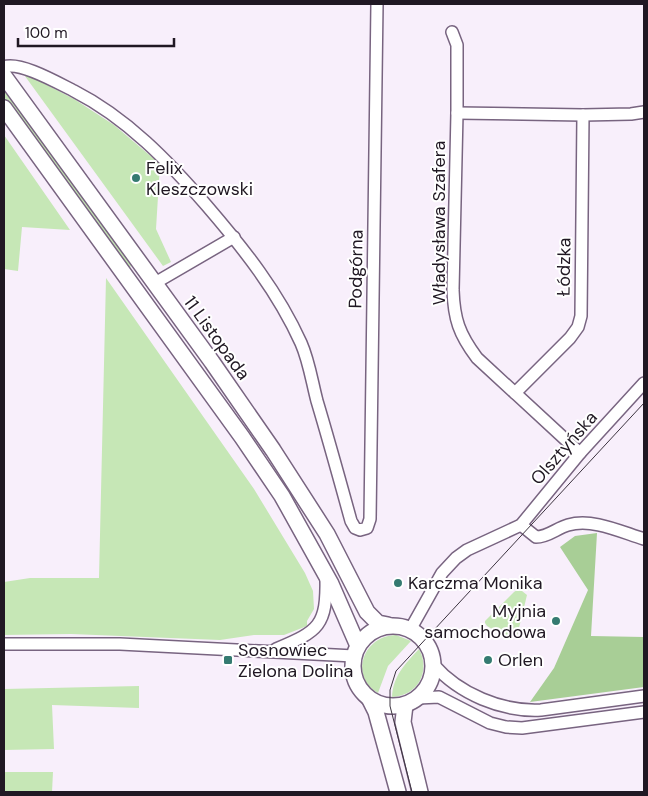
<svg xmlns="http://www.w3.org/2000/svg" width="648" height="796" viewBox="0 0 648 796" font-family="'DM Sans',sans-serif">
	<style>
		.green { fill: #c6e7b6 }
		.forest { fill: #a8ce96 }
		.lines { fill: none; stroke-linecap: round; stroke-linejoin: round }
		.street-casing { stroke: #786480; stroke-width: 14 }
		.secondary-casing { stroke: #786480; stroke-width: 18 }
		.street { stroke: #fff; stroke-width: 11 }
		.secondary { stroke: #fff; stroke-width: 15 }
		.tram { stroke: #3d3440; stroke-width: 1 }
		.poi-dot { fill: #357b71; stroke: #fff; stroke-width: 2 }
		.labels { text-anchor: middle; stroke-width: 4; stroke-linejoin: round; paint-order: stroke }
		.poi-label { font-size: 18px; fill: #201823; stroke: #fff; text-anchor: start }
		.street-label { font-size: 18px; fill: #201823; stroke: #fff }
	</style>
	<rect width="100%" height="100%" fill="#f8effb"/>
	<g class="green">
		<polygon points="22,72 74,99 114,125 160,164 156,229 171,262 163,266"/>
		<polygon points="4,85 134,264 127,269 4,97"/>
		<polygon points="4,135 70,230 22,227 18,271 4,269"/>
		<polygon points="106,278 254,489 305,573 313,591 314,609 307,621 307,626 284,635 254,635 220,640 71,634 4,635 4,582 30,578 99,578"/>
		<polygon points="517,590 522,591 527,595 517,636 509,639 487,626 485,623 485,621 514,592"/>
		<path d="M 396,635 L 411,641 L 388,666 L 378,693 C 349,676 363,636 396,635 Z"/>
		<path d="M 419,649 C 431,671 418,696 392,697 C 393,676 405,664 419,649 Z"/>
		<polygon points="139,686 139,708 52,705 54,749 4,750 4,689"/>
		<polygon points="4,772 53,772 52,792 4,792"/>
	</g>
	<polygon class="forest" points="597,533 591,636 644,637 644,687 530,702 554,668 588,590 560,547 575,536"/>
	<g class="lines">
		<defs>
			<g id="street">
				<path d="M 452,32 L 457,45 L 457,113 L 453,290 C 454,319 459,334 477,358 L 580,453"/>
				<path d="M 4,67 C 20,61 58,83 74,91 C 127,118 169,162 207,206 C 244,249 278,292 301,343 C 309,361 312,382 317,401 C 329,441 340,481 351,521 L 355,528 L 360,530 L 367,528 L 370,519 L 377,4"/>
				<polyline points="457,113 583,115 631,114 644,112"/>
				<polyline points="155,283 234,237"/>
				<polyline points="515,393 570,338 578,327 581,316 583,115"/>
				<path d="M 521,525 L 536,537 C 548,537 557,528 568,525 C 593,518 621,532 644,539"/>
				<polyline points="410,630 442,573 456,558 467,550 521,525 580,453 644,383"/>
				<polyline points="4,644 120,644 354,656"/>
				<path d="M 276,649 C 319,631 327,626 326,577"/>
				<path d="M 433,664 C 459,694 502,712 541,710 L 644,696"/>
				<polyline points="418,698 439,697 490,723 506,727 522,728 644,712"/>
			</g>
			<g id="secondary">
				<polyline points="4,76 212,362 273,450 327,534 367,612 378,623 388,625"/>
				<polyline points="4,108 242,437 282,496 331,584 358,646"/>
				<circle cx="393" cy="666" r="40"/>
				<polyline points="370,700 376,712 398,792"/>
				<polyline points="405,705 403,722 420,792"/>
			</g>
		</defs>
		<use href="#street" class="street-casing"/>
		<use href="#secondary" class="secondary-casing"/>
		<use href="#street" class="street"/>
		<use href="#secondary" class="secondary"/>
		<polyline class="tram" points="412,792 390,706 390,690 396,671 644,403"/>
	</g>
	<g class="poi-dot">
		<circle cx="136" cy="178" r="5"/>
		<circle cx="398" cy="583" r="5"/>
		<circle cx="556" cy="621" r="5"/>
		<rect x="223" y="655" width="10" height="10" rx="2.5"/>
		<circle cx="488" cy="660" r="5"/>
	</g>
	<g class="labels">
		<g class="poi-label">
			<text x="146" y="174">Felix<tspan x="146" dy="21">Kleszczowski</tspan></text>
			<text x="408" y="589">Karczma Monika</text>
			<text x="546" y="617" text-anchor="end">Myjnia<tspan x="546" dy="21">samochodowa</tspan></text>
			<text x="238" y="656">Sosnowiec<tspan x="238" dy="21">Zielona Dolina</tspan></text>
			<text x="498" y="666">Orlen</text>
		</g>
		<g class="street-label">
			<text transform="translate(439 223) rotate(-90)" y="6">Władysława Szafera</text>
			<text transform="translate(564 267) rotate(-89)" y="6">Łódzka</text>
			<text transform="translate(356 269) rotate(-89)" y="6">Podgórna</text>
			<text transform="translate(217 338) rotate(54)" y="6">11 Listopada</text>
			<text transform="translate(564 448) rotate(-49)" y="6">Olsztyńska</text>
		</g>
	</g>
	<rect width="648" height="796" fill="none" stroke="#201823" stroke-width="10"/>
	<path d="M18 38v8h156v-8" fill="none" stroke="#201823" stroke-width="2.5"/>
	<text x="25" y="38" font-size="15" fill="#201823" stroke="#ffffff" stroke-width="4" paint-order="stroke">100 m</text>
</svg>
